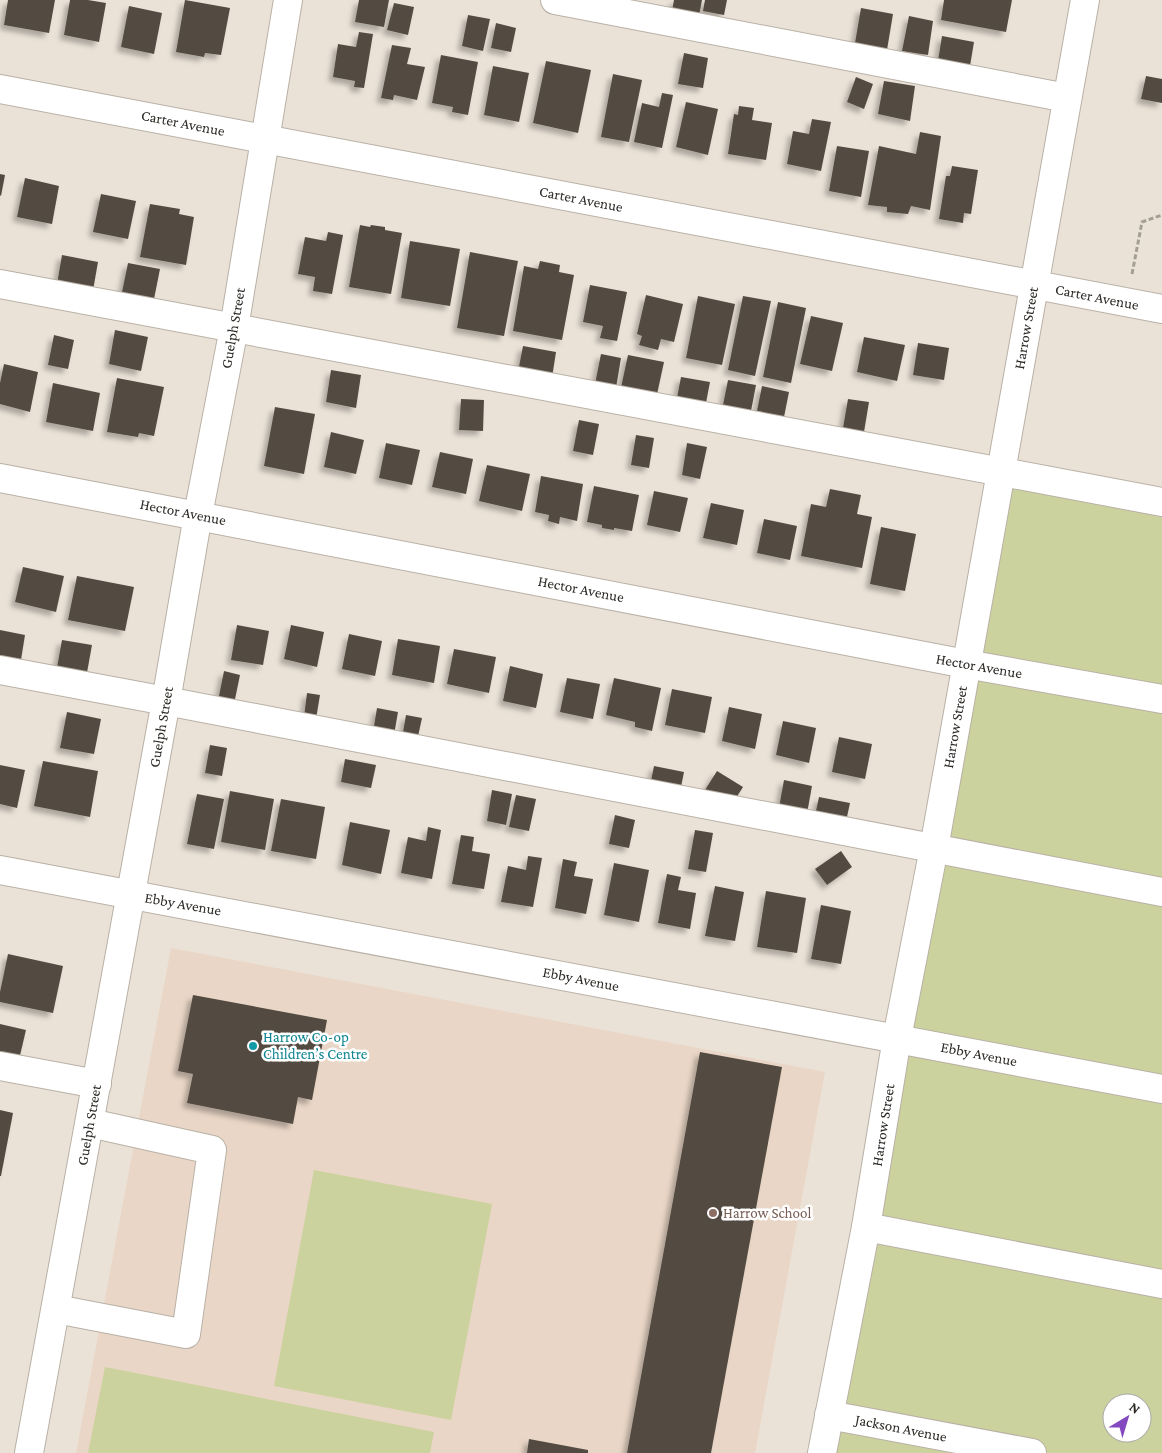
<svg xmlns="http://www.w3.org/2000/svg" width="1162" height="1453" viewBox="0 0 1162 1453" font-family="'Crimson Pro',serif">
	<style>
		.education { fill: #e9d6c6 }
		.green { fill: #ccd29d; fill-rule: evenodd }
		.building { fill: #534c42; filter: url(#shadow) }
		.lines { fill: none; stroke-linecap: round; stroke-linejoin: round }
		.minor-casing { stroke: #b9b1a6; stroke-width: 30 }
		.path { stroke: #a49e95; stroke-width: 3; stroke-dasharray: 5 2.5; stroke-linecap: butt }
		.minor { stroke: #fff; stroke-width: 28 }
		.culture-dot { fill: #0f9aa8; stroke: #fff; stroke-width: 2 }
		.education-dot { fill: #8d6e63; stroke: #fff; stroke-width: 2 }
		.labels { text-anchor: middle; stroke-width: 5; stroke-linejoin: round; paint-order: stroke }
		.street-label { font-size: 15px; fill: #2d2a26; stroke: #fff }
		.culture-label { font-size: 15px; fill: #0d838f; stroke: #fff; text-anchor: start }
		.education-label { font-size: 15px; fill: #785e54; stroke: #fff; text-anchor: start }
	</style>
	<defs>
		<filter id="shadow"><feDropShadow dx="-4.5" dy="4.5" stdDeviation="2.5" flood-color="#0004"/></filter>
	</defs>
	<rect width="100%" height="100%" fill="#ebe2d7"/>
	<polygon class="education" points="171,948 825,1072 755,1453 76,1453"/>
	<g class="green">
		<path d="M 1001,473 L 1162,502 L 1162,1453 L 822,1453 ZM 1112,1403 L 1142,1403 L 1142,1433 L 1112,1433 Z"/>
		<polygon points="314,1170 492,1204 451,1420 274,1386"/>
		<polygon points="105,1367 434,1432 430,1453 88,1453"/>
	</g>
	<g class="building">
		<polygon points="8,0 55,0 49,33 4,25"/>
		<polygon points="70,0 88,0 106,3 99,42 64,35"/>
		<polygon points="185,0 230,8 221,55 205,53 204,57 176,52"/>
		<polygon points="359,0 389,0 384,27 355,22"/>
		<polygon points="674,0 702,0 698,21 671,16"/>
		<polygon points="705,0 727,0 724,15 703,11"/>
		<polygon points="944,0 1012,0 1006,32 941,20"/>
		<polygon points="394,3 414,7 408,35 387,30"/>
		<polygon points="129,6 162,13 154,54 121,47"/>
		<polygon points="861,8 893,14 887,50 855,43"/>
		<polygon points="468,15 490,19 483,51 462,46"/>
		<polygon points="909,16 933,21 928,55 902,51"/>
		<polygon points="496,23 516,28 511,52 491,48"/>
		<polygon points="359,32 373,34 364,88 354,87 355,81 333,77 338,44 356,47"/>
		<polygon points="942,36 974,42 969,72 937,67"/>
		<polygon points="392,45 411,48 407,64 425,67 417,100 394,95 393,100 381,98"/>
		<polygon points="684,53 708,58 703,88 678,84"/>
		<polygon points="441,55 478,62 468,115 452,112 453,107 432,103"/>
		<polygon points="546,61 591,70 578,133 533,123"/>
		<polygon points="493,66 529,73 519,122 484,115"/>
		<polygon points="613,74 642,80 629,142 601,137"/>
		<polygon points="1146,76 1162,79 1162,103 1141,99"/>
		<polygon points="856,77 873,84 864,109 847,102"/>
		<polygon points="884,81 915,86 910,121 878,114"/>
		<polygon points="662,93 673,95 662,148 634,142 642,103 659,107"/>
		<polygon points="686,102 718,109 708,155 676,147"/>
		<polygon points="739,106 754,108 752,120 772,123 766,160 728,154 734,114 738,115"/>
		<polygon points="812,119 831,122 821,171 787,164 793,131 809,134"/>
		<polygon points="920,132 941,136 930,210 911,206 908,214 887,212 887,207 868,205 879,146 916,154"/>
		<polygon points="837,146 869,151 861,197 829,191"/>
		<polygon points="952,166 978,170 971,214 964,213 963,223 939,219 946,176 950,176"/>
		<polygon points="0,174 5,175 1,196 0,195"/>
		<polygon points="25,178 59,186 52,224 17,217"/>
		<polygon points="101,194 136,201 128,239 93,232"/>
		<polygon points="150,204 180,209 179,214 194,217 186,265 140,257"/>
		<polygon points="360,225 370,227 371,225 385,227 385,230 402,233 391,294 349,287"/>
		<polygon points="328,232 343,235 332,294 313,291 315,277 298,274 305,237 326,241"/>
		<polygon points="410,241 460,249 450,306 401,298"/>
		<polygon points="470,252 518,261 504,336 457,328"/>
		<polygon points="62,255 98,262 92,296 56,290"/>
		<polygon points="540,261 560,265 559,272 574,275 562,340 513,331 524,266 538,269"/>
		<polygon points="128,263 160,269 153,304 121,297"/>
		<polygon points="590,285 627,292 617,341 600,338 603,326 583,322"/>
		<polygon points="646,295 683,304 674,342 661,339 658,350 639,345 642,336 637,334"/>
		<polygon points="698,296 735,304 722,365 686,358"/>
		<polygon points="743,296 771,301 755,376 728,370"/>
		<polygon points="778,302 806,308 791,383 763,377"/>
		<polygon points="811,316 843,323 832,371 800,364"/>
		<polygon points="115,330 148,337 141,371 109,364"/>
		<polygon points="54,335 74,340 68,369 48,365"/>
		<polygon points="864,337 905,345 897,381 857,372"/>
		<polygon points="918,343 949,348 944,380 913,375"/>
		<polygon points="523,346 556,352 551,384 517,377"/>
		<polygon points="601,354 621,358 616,388 595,384"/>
		<polygon points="628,355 664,362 656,399 620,392"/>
		<polygon points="4,364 38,372 30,412 0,404 0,383"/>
		<polygon points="331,370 361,375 356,408 326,402"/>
		<polygon points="681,377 710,382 705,408 676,403"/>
		<polygon points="117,378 164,387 154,436 139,433 138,437 107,432"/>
		<polygon points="728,380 756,385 751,411 723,405"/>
		<polygon points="53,383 100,393 93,431 46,422"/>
		<polygon points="762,386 789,392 784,417 757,411"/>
		<polygon points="461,399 484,400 483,431 459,430"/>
		<polygon points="848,399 869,402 864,432 843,428"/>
		<polygon points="275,407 315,414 304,474 264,466"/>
		<polygon points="579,420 599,424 593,455 573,451"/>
		<polygon points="331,432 364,440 356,474 324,467"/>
		<polygon points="636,435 654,438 649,468 631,465"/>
		<polygon points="386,443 420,450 412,485 379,478"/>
		<polygon points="687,443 707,447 700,479 682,475"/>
		<polygon points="440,452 473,459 466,494 432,487"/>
		<polygon points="487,465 530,474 522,511 479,501"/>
		<polygon points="541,476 583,484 577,521 560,517 559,524 548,521 549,515 535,512"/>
		<polygon points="594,486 639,495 632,531 614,528 614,530 602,528 602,525 587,522"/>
		<polygon points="830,489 861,495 857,514 872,517 862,568 801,556 811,504 826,507"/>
		<polygon points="654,491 688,498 680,532 647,525"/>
		<polygon points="711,503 744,510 737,545 703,538"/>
		<polygon points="764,519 797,526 790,560 757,553"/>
		<polygon points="881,527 916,534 905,591 870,584"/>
		<polygon points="23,567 64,576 56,612 15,602"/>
		<polygon points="77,576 134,587 125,631 68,620"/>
		<polygon points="237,625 269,631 263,665 231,660"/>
		<polygon points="291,625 324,632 317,667 284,659"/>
		<polygon points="0,630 25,635 20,666 0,662"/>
		<polygon points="349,634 382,641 375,676 342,669"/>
		<polygon points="398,639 440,646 434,683 392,675"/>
		<polygon points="62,640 92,645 86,678 56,673"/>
		<polygon points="454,649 496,657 489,693 447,684"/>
		<polygon points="510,666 543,674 536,708 503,701"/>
		<polygon points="224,671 240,675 234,704 218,701"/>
		<polygon points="567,678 600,684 593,719 560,712"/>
		<polygon points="614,678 661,688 652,731 635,727 635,722 606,715"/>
		<polygon points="672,689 712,697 705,733 665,725"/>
		<polygon points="307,693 320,695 316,719 304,717"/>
		<polygon points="729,707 762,714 755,749 722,741"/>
		<polygon points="377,708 398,712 393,741 372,738"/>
		<polygon points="67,712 101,719 94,754 60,748"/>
		<polygon points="406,715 422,718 417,741 402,738"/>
		<polygon points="783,721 816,728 809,763 776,755"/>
		<polygon points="839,737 872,744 865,779 832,772"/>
		<polygon points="210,745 227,748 222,776 205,773"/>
		<polygon points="345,759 376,765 371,788 341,782"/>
		<polygon points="43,761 98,771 90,817 34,806"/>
		<polygon points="0,765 25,770 17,808 0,804"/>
		<polygon points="654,766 684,772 679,797 649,791"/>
		<polygon points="717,771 743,787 731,806 705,790"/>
		<polygon points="784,780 812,786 806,819 778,813"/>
		<polygon points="492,790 512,794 506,825 487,821"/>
		<polygon points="230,791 274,799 265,850 221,842"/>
		<polygon points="197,794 224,799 214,849 187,844"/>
		<polygon points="516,795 536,799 529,831 509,827"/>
		<polygon points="819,797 850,803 845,826 814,820"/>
		<polygon points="281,799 325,807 316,859 271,851"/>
		<polygon points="615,815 635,820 629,848 609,844"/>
		<polygon points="350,822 390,830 381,874 342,865"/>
		<polygon points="428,827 441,830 432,879 401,873 408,837 426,841"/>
		<polygon points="695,830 713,833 706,872 688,869"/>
		<polygon points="461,835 474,837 472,851 490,854 484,889 452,884"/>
		<polygon points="841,851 852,867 827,885 815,869"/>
		<polygon points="528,856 542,858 533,907 501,902 508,866 526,870"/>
		<polygon points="563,859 577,862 574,876 593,879 586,914 555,908"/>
		<polygon points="614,863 649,870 639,922 604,915"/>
		<polygon points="667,874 681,877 678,890 696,893 690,929 658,923"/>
		<polygon points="715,886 744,892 735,941 705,936"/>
		<polygon points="766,891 806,898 797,953 757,947"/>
		<polygon points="821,905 851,911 841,964 811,959"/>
		<polygon points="8,954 63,966 53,1013 0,1002 0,992"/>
		<polygon points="193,995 327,1020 312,1100 298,1097 293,1124 187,1103 193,1074 178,1071"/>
		<polygon points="0,1024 26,1030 18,1064 0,1060"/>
		<polygon points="700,1052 782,1067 711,1453 627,1453"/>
		<polygon points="0,1110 13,1113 1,1176 0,1176"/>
		<polygon points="529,1439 588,1450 588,1453 527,1453"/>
	</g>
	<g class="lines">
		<defs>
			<g id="minor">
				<polyline points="555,0 1067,98"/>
				<polyline points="0,89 1162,309"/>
				<polyline points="0,284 1162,502"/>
				<polyline points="0,478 966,664 1162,699"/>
				<polyline points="0,670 166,701 1162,892"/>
				<polyline points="0,870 1162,1089"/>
				<polyline points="0,1066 97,1084"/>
				<polyline points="866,1227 1162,1284"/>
				<polyline points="56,1309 186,1334 212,1150 90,1123"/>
				<polyline points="829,1415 1032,1453"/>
				<polyline points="29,1453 166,701 198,515 234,328 288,0"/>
				<polyline points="822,1453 866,1227 897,1038 934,848 1085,0"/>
			</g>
		</defs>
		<use href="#minor" class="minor-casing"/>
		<polyline class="path" points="1132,274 1142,222 1162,215"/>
		<use href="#minor" class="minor"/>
	</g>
	<circle class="culture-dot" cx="253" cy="1046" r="5"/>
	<circle class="education-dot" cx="713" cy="1213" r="5"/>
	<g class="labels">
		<g class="street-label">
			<text transform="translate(183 123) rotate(11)" y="5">Carter Avenue</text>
			<text transform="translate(581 199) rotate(11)" y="5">Carter Avenue</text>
			<text transform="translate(1097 297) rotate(11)" y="5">Carter Avenue</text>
			<text transform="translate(233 328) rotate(-80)" y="5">Guelph Street</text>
			<text transform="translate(1026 328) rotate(-80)" y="5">Harrow Street</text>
			<text transform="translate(183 512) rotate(11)" y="5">Hector Avenue</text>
			<text transform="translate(581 589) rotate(11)" y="5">Hector Avenue</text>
			<text transform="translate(979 666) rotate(10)" y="5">Hector Avenue</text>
			<text transform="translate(161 727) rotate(-80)" y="5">Guelph Street</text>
			<text transform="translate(955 727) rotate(-80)" y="5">Harrow Street</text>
			<text transform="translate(183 904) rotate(10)" y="5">Ebby Avenue</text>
			<text transform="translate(581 979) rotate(11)" y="5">Ebby Avenue</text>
			<text transform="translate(979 1054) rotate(11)" y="5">Ebby Avenue</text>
			<text transform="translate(89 1125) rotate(-80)" y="5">Guelph Street</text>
			<text transform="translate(883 1125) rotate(-81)" y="5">Harrow Street</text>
			<text transform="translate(901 1428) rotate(11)" y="5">Jackson Avenue</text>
		</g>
		<g class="culture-label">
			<text x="263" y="1042">Harrow Co-op<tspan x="263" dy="17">Children’s Centre</tspan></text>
		</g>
		<g class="education-label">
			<text x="723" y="1218">Harrow School</text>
		</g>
	</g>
	<g transform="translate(1127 1418) rotate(38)"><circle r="24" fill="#ffffff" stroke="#abaaa8"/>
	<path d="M0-4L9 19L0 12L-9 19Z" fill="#8449bf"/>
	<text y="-8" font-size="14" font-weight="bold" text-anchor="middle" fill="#2d2a26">N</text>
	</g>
</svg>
